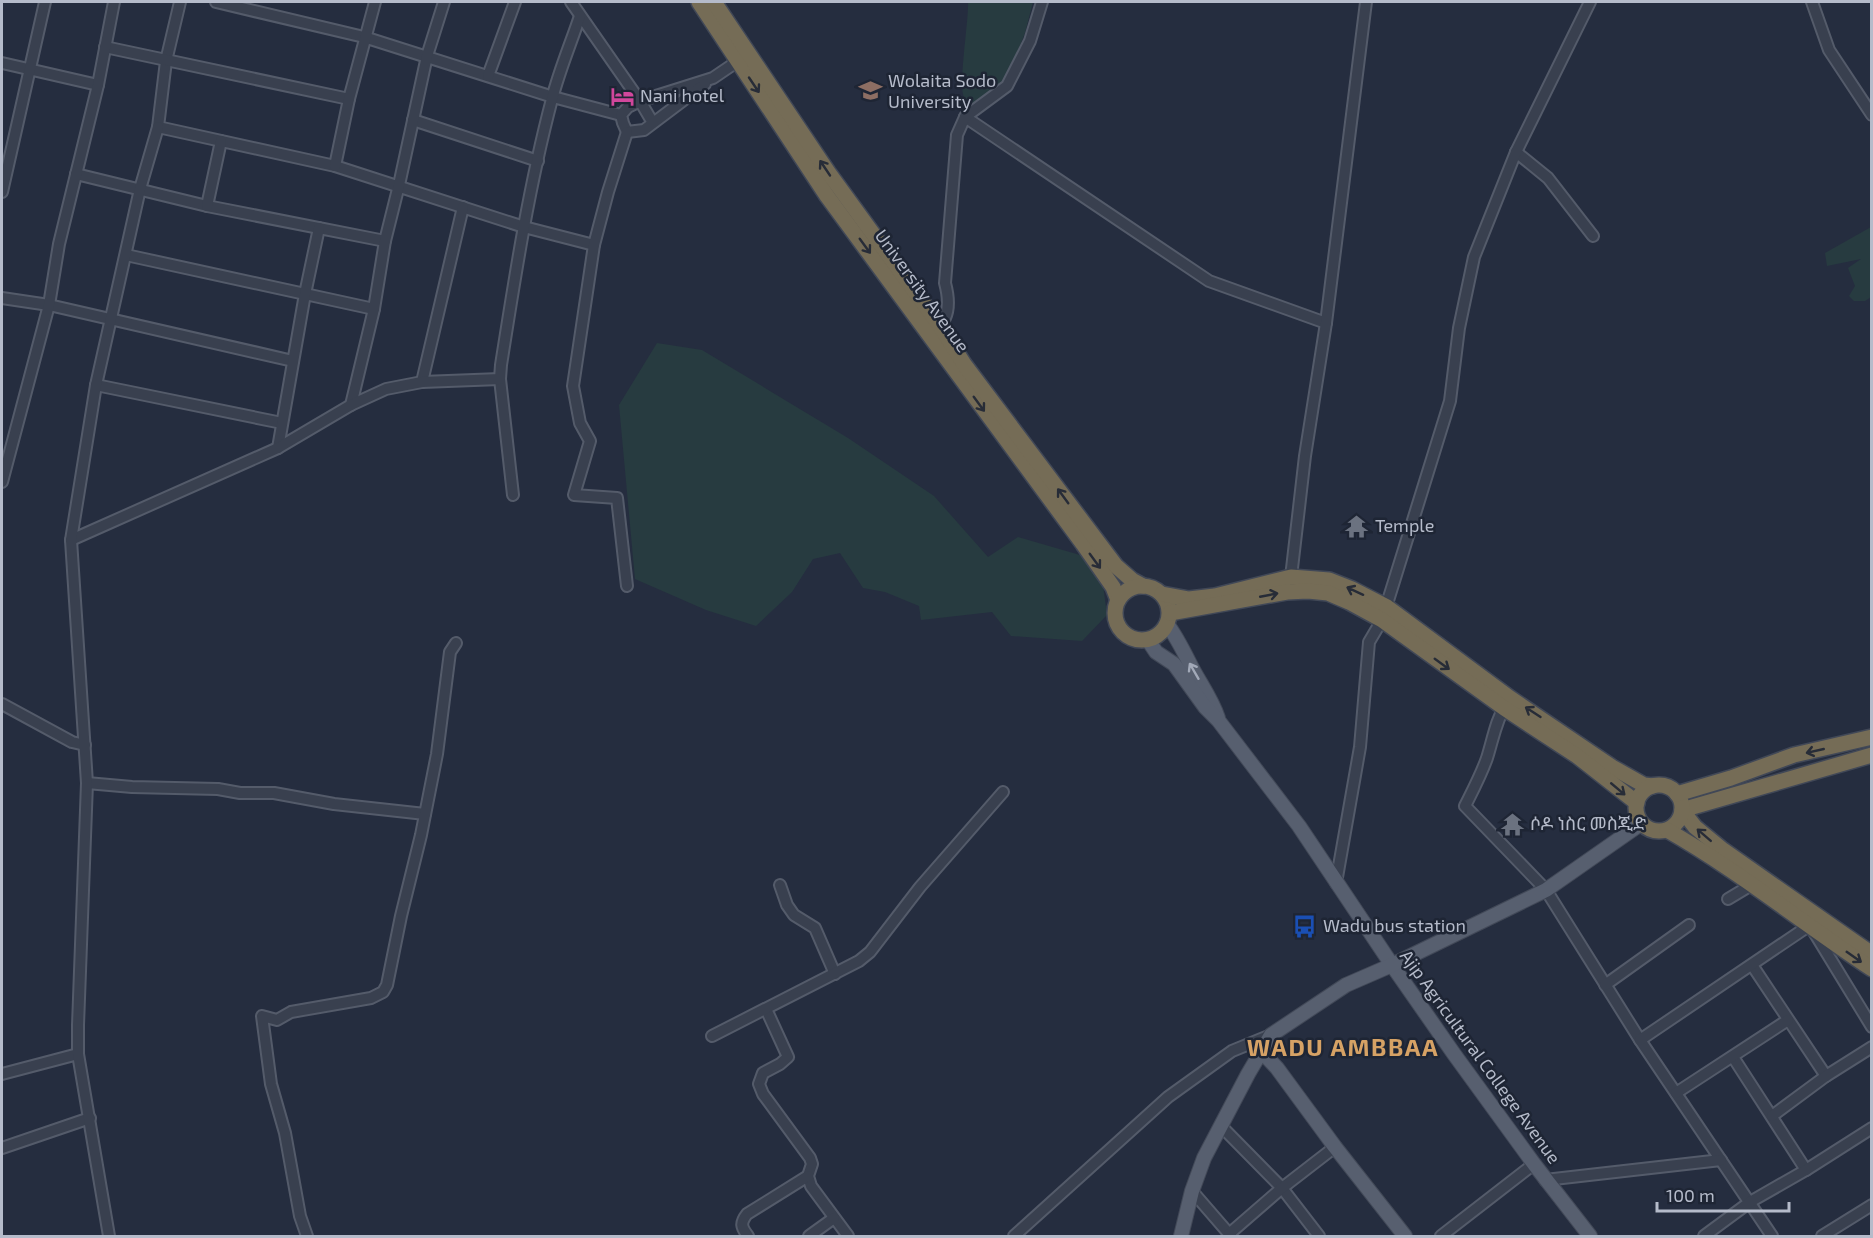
<svg xmlns="http://www.w3.org/2000/svg" width="1873" height="1238" viewBox="0 0 1873 1238" font-family="'Exo 2','Noto Sans Ethiopic',sans-serif">
	<style>
		.green { fill: #273b40 }
		.lines { fill: none; stroke-linecap: round; stroke-linejoin: round }
		.minor-casing { stroke: #545b6a; stroke-width: 14 }
		.major-casing { stroke: #424958; stroke-width: 16 }
		.highway-casing { stroke: #414857; stroke-width: 18 }
		.minor { stroke: #39404f; stroke-width: 10 }
		.major { stroke: #575f6f; stroke-width: 14 }
		.highway { stroke: #756c56; stroke-width: 15 }
		.oneway { stroke: #272c37 }
		.oneway2 { stroke: #a2a9b8 }
		.labels { text-anchor: middle; stroke-width: 5; stroke-linejoin: round; paint-order: stroke }
		.poi-label { font-size: 18px; fill: #b5bbca; stroke: #1e2534; text-anchor: start }
		.street-label { font-size: 18px; fill: #b5bbca; stroke: #1e2534 }
		.district-label { font-size: 24px; font-weight: bold; letter-spacing: 1.5px; fill: #d6a265; stroke: #1e2534 }
	</style>
	<rect width="100%" height="100%" fill="#252d3f"/>
	<g class="green">
		<path d="M 968,2 L 1033,2 L 1025,33 L 1007,79 L 975,106 C 971,104 967,100 964,97 C 958,86 969,19 968,2 Z"/>
		<polygon points="1871,227 1871,297 1865,301 1854,301 1849,296 1855,286 1848,268 1861,259 1827,266 1825,253"/>
		<polygon points="657,343 702,350 848,438 934,496 988,557 1018,537 1080,555 1103,585 1107,615 1082,641 1011,636 992,612 921,620 919,606 885,592 863,588 840,553 813,559 792,592 756,626 706,610 635,579 619,405"/>
	</g>
	<g class="lines">
		<defs>
			<g id="minor">
				<polyline points="180,2 166,61 158,127 335,166 524,227 594,245"/>
				<polyline points="216,2 364,37 553,97 621,115"/>
				<polyline points="571,2 640,101 713,78 738,61"/>
				<polyline points="1812,2 1829,50 1872,115"/>
				<polyline points="105,47 349,99"/>
				<polyline points="2,63 98,85"/>
				<polyline points="488,76 515,2"/>
				<polyline points="965,117 1209,281 1326,323"/>
				<polyline points="413,120 538,161"/>
				<polyline points="653,123 640,101 628,107 621,115 623,123 627,132 644,130 705,84"/>
				<polyline points="1516,152 1548,178 1593,236"/>
				<polyline points="335,166 349,99 375,2"/>
				<polyline points="76,174 207,206 385,241"/>
				<polyline points="2,192 45,2"/>
				<polyline points="207,206 221,141"/>
				<polyline points="126,255 374,309"/>
				<polyline points="2,298 49,305 293,361"/>
				<path d="M 936,329 C 951,318 949,298 945,283 L 957,135 L 965,117 L 1007,86 L 1030,41 L 1042,2"/>
				<polyline points="500,379 513,495"/>
				<polyline points="422,382 463,207"/>
				<polyline points="96,385 282,423"/>
				<polyline points="351,405 374,309 385,241 399,185 427,56 444,2"/>
				<polyline points="278,448 305,294 319,228"/>
				<polyline points="2,482 49,305 59,244 98,85 114,2"/>
				<path d="M 71,540 L 278,448 L 351,405 L 386,389 L 422,382 L 500,379 L 501,365 C 515,276 529,186 552,99 C 559,71 571,43 580,16"/>
				<polyline points="1291,577 1305,456 1326,323 1366,2"/>
				<polyline points="627,586 617,498 574,495 590,441 580,423 573,386 594,245 608,192 627,132"/>
				<polyline points="2,704 72,742 85,745"/>
				<path d="M 1506,704 C 1496,720 1493,739 1487,758 C 1481,775 1473,790 1465,806 L 1546,890 L 1640,1040 L 1772,1236"/>
				<polyline points="87,783 132,787 218,789 240,793 274,793 334,804 425,814"/>
				<polyline points="1336,883 1360,747 1369,642 1382,620 1450,401 1459,328 1474,257 1516,152 1590,2"/>
				<polyline points="780,885 787,905 794,915 815,928 835,974"/>
				<polyline points="1728,899 1753,884"/>
				<polyline points="1814,932 1872,1027"/>
				<polyline points="1752,965 1826,1076"/>
				<polyline points="1605,985 1689,925"/>
				<polyline points="766,1009 788,1057 780,1064 763,1073 759,1084 763,1094 810,1158 812,1164 808,1176 811,1186 848,1236"/>
				<polyline points="712,1036 859,961 870,952 920,887 1003,792"/>
				<polyline points="1640,1040 1813,923"/>
				<polyline points="1733,1057 1806,1170"/>
				<polyline points="2,1074 78,1054"/>
				<polyline points="1676,1093 1788,1020"/>
				<polyline points="1772,1116 1826,1076 1872,1047"/>
				<polyline points="1221,1126 1282,1188 1319,1236"/>
				<polyline points="2,1148 90,1118"/>
				<polyline points="1545,1180 1721,1160"/>
				<polyline points="1192,1191 1231,1236"/>
				<polyline points="1229,1234 1282,1188 1335,1147"/>
				<polyline points="109,1236 78,1054 78,1025 87,783 71,540 96,385 140,189 158,127"/>
				<polyline points="307,1236 300,1216 285,1133 271,1084 262,1016 277,1020 291,1012 371,998 383,992 387,985 401,916 421,835 437,754 450,652 456,643"/>
				<path d="M 748,1236 C 741,1227 740,1223 747,1214 L 808,1176"/>
				<polyline points="809,1236 834,1218"/>
				<polyline points="1014,1236 1168,1097 1232,1051 1271,1035"/>
				<polyline points="1441,1236 1534,1164"/>
				<polyline points="1704,1236 1750,1202 1806,1170 1872,1128"/>
				<polyline points="1822,1236 1872,1205"/>
			</g>
			<g id="major">
				<path d="M 1167,624 C 1176,636 1182,648 1189,662 C 1198,681 1211,697 1218,718"/>
				<polyline points="1148,640 1156,652 1174,664 1205,707 1218,720 1299,826 1392,965 1454,1054 1534,1164 1590,1236"/>
				<polyline points="1261,1051 1277,1068 1335,1147 1405,1236"/>
				<polyline points="1181,1236 1192,1191 1204,1158 1248,1074 1271,1035 1346,985 1392,965 1546,890 1642,823"/>
			</g>
			<g id="highway">
				<polyline points="699,2 827,196 1083,544 1113,587 1118,600"/>
				<polyline points="714,2 828,172 940,326 964,364 1116,566 1132,580 1143,586"/>
				<circle cx="1142" cy="613" r="27"/>
				<polyline points="1162,594 1189,599 1215,596 1291,577 1329,580 1352,589 1387,607 1510,698 1612,767 1644,785 1653,786"/>
				<polyline points="1170,613 1287,592 1308,591 1328,593 1349,602 1382,620 1504,708 1577,756 1637,803"/>
				<polyline points="1872,755 1682,810 1695,827 1723,850 1872,954"/>
				<circle cx="1659" cy="808" r="23"/>
				<polyline points="1677,794 1731,778 1794,755 1872,737"/>
				<path d="M 1667,830 C 1739,871 1802,923 1872,969"/>
			</g>
		</defs>
		<use href="#minor" class="minor-casing"/>
		<use href="#major" class="major-casing"/>
		<use href="#highway" class="highway-casing"/>
		<use href="#minor" class="minor"/>
		<use href="#major" class="major"/>
		<use href="#highway" class="highway"/>
	</g>
	<defs><path id="oneway-shaft" d="M-6 0H5M1.5-3L5.5 0L1.5 3" fill="none" stroke-width="1.6" stroke-linecap="round" stroke-linejoin="round" transform="scale(1.5)"/></defs>
	<g class="oneway">
		<use href="#oneway-shaft" transform="translate(754 85) rotate(56)"/>
		<use href="#oneway-shaft" transform="translate(825 168) rotate(-124)"/>
		<use href="#oneway-shaft" transform="translate(865 246) rotate(54)"/>
		<use href="#oneway-shaft" transform="translate(979 404) rotate(54)"/>
		<use href="#oneway-shaft" transform="translate(1063 496) rotate(-126)"/>
		<use href="#oneway-shaft" transform="translate(1095 561) rotate(54)"/>
		<use href="#oneway-shaft" transform="translate(1355 591) rotate(-155)"/>
		<use href="#oneway-shaft" transform="translate(1269 595) rotate(-11)"/>
		<use href="#oneway-shaft" transform="translate(1442 664) rotate(36)"/>
		<use href="#oneway-shaft" transform="translate(1533 712) rotate(-147)"/>
		<use href="#oneway-shaft" transform="translate(1815 751) rotate(167)"/>
		<use href="#oneway-shaft" transform="translate(1618 789) rotate(40)"/>
		<use href="#oneway-shaft" transform="translate(1704 835) rotate(-139)"/>
		<use href="#oneway-shaft" transform="translate(1854 957) rotate(35)"/>
	</g>
	<use class="oneway2" href="#oneway-shaft" transform="translate(1194 671) rotate(-120)"/>
	<defs>
		<symbol id="university-bare" viewBox="-9 -9 18 18"><path d="M0-5L7-2L0 1L-7-2ZM-4 1L0 2.5L4 1V4Q0 6-4 4Z" fill="#8d6e63" stroke="#1e2534" stroke-width="2.5" paint-order="stroke"/></symbol>
		<symbol id="hotel-bare" viewBox="-9 -9 18 18"><path d="M-6-4.5h1.5V1H6V5H4.5V3h-9V5H-6ZM-4 0a1.8 1.8 0 1 1 3.6 0ZM.5 0V-2.5h3Q6-2.5 6 0Z" fill="#d1479c" stroke="#1e2534" stroke-width="2.5" paint-order="stroke"/></symbol>
		<symbol id="temple-bare" viewBox="-9 -9 18 18"><path d="M0-6L5-2H3V0L6.5 2.5H4V6H1.5V3h-3V6H-4V2.5H-6.5L-3 0V-2H-5Z" fill="#6b7280" stroke="#1e2534" stroke-width="2.5" paint-order="stroke"/></symbol>
		<symbol id="bus-bare" viewBox="-9 -9 18 18"><path d="M-5-6H5V4H4V6H2V4H-2V6H-4V4H-5ZM-3.5-4V0h7V-4ZM-3.5 1.2v1.5H-2V1.2ZM2 1.2v1.5H3.5V1.2Z" fill="#1a4fb4" stroke="#1e2534" stroke-width="2.5" paint-order="stroke"/></symbol>
	</defs>
	<g fill-rule="evenodd">
		<use href="#university-bare" x="854" y="74" width="33" height="33"/>
		<use href="#hotel-bare" x="606" y="80" width="33" height="33"/>
		<use href="#temple-bare" x="1340" y="510" width="33" height="33"/>
		<use href="#temple-bare" x="1496" y="808" width="33" height="33"/>
		<use href="#bus-bare" x="1288" y="910" width="33" height="33"/>
	</g>
	<g class="labels">
		<g class="poi-label">
			<text x="888" y="87">Wolaita Sodo<tspan x="888" dy="21">University</tspan></text>
			<text x="640" y="102">Nani hotel</text>
			<text x="1375" y="532">Temple</text>
			<text x="1530" y="830">ሶዶ ነስር መስጂድ</text>
			<text x="1323" y="932">Wadu bus station</text>
		</g>
		<g class="street-label">
			<text transform="translate(922 291) rotate(54)" y="6">University Avenue</text>
			<text transform="translate(1480 1057) rotate(54)" y="6">Ajip Agricultural College Avenue</text>
		</g>
		<g class="district-label">
			<text x="1343" y="1056">WADU AMBBAA</text>
		</g>
	</g>
	<rect width="1873" height="1238" fill="none" stroke="#b5bbca" stroke-width="6"/>
	<path d="M1657 1202v9h132v-9" fill="none" stroke="#b5bbca" stroke-width="3"/>
	<text x="1666" y="1202" font-size="18" fill="#b5bbca" stroke="#1e2534" stroke-width="4.5" paint-order="stroke">100 m</text>
</svg>
